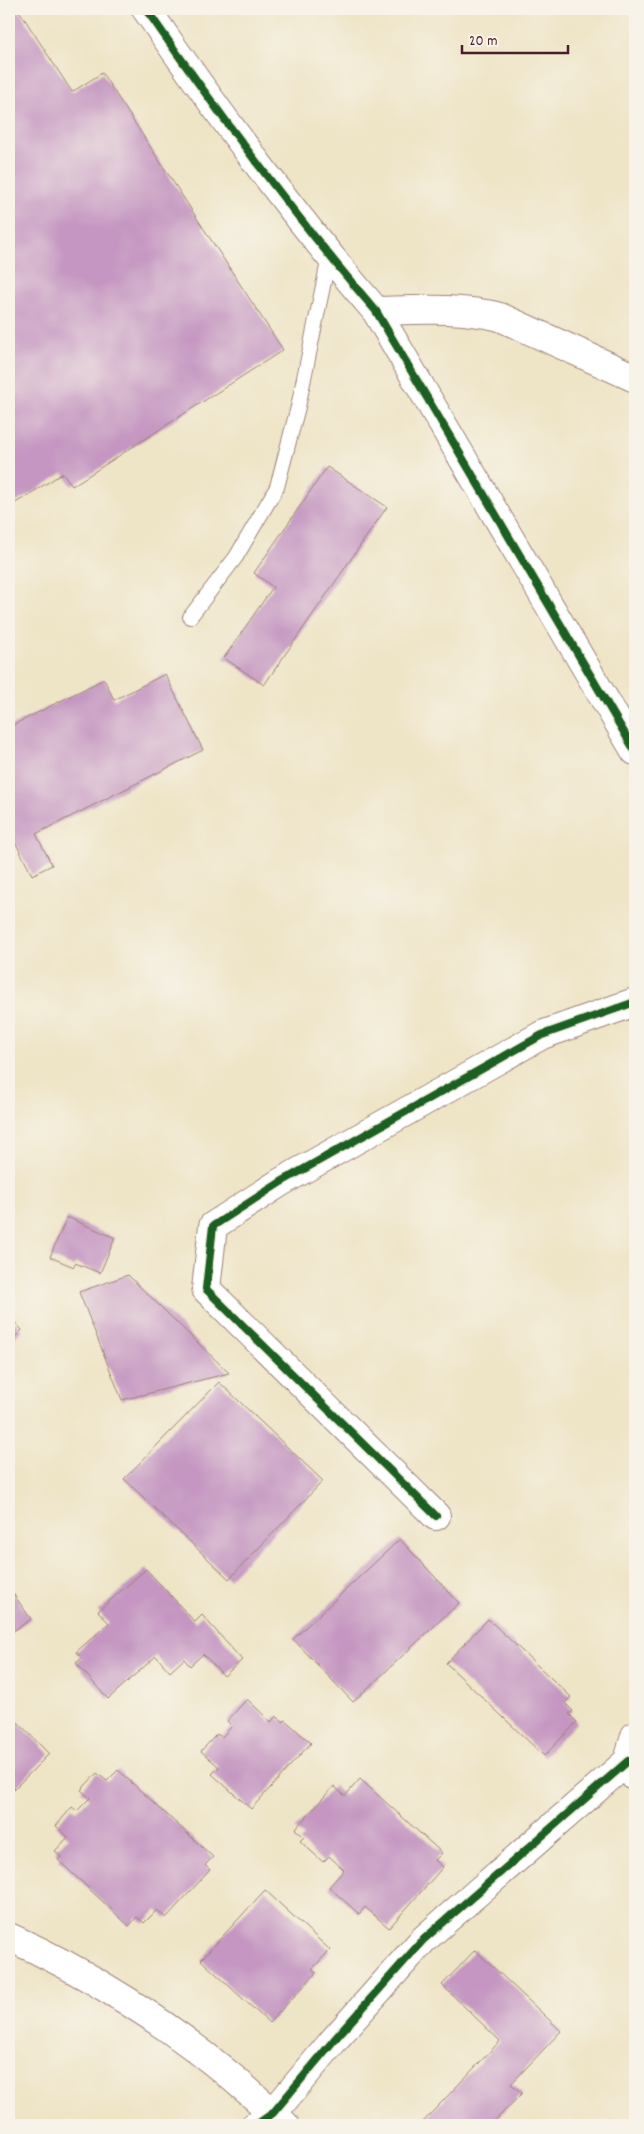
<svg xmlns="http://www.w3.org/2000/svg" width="644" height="2134" viewBox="0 0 644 2134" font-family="Dekko,sans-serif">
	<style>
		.building { fill: #c496c1 }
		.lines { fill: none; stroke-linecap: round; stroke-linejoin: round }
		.lane-casing { stroke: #9c8278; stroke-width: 16 }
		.street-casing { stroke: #9c8278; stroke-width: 30 }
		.lane { stroke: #fff; stroke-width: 14 }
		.street { stroke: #fff; stroke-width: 28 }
		.cycleway-casing { stroke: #f7f3e8; stroke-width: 11 }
		.cycleway { stroke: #1b5e20; stroke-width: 8 }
	</style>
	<rect width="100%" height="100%" fill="#f7f3e8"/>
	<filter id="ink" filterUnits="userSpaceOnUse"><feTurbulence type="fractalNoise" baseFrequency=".02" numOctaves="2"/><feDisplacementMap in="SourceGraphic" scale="10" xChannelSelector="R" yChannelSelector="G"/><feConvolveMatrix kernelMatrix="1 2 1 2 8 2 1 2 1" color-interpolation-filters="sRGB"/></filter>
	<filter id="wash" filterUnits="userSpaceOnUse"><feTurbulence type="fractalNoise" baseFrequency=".0096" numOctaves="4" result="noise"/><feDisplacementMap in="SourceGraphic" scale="20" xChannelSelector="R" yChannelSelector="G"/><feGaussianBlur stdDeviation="1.12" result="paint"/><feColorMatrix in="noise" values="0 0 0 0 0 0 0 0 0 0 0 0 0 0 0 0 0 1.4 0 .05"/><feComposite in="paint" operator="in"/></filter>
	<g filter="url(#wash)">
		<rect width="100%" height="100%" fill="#eee4c6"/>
		<g id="blocks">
			<g class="building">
				<polygon points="9,9 18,9 72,92 102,73 283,350 72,486 63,473 14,504 9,496"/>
				<polygon points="327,467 387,507 264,685 224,658 273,587 254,573"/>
				<polygon points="165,674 203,750 36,834 52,865 32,875 9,830 9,727 104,679 114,700"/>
				<polygon points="67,1217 115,1238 100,1273 75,1263 74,1267 50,1257"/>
				<polygon points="128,1275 229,1373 122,1400 79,1292"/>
				<polygon points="9,1316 22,1330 9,1343"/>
				<polygon points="219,1382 323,1481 229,1579 124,1479"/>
				<polygon points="400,1539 459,1603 353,1702 293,1639"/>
				<polygon points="146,1569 195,1622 202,1615 242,1660 224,1676 203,1654 190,1666 184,1659 170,1672 156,1656 108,1699 76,1663 82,1658 76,1652 109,1623 98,1611"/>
				<polygon points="9,1588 31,1619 9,1634"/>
				<polygon points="488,1619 571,1697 565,1703 573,1711 569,1714 577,1722 544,1756 446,1663"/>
				<polygon points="247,1699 271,1722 276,1716 284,1722 285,1720 311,1743 251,1809 212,1774 219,1767 201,1751 217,1734 222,1737 232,1726 227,1721"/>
				<polygon points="9,1713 49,1754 9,1794"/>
				<polygon points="118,1770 213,1857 205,1865 210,1870 166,1918 157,1910 144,1923 137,1917 129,1926 58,1860 61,1857 55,1851 68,1837 56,1826 72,1807 77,1811 90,1798 81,1790 97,1773 107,1781"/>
				<polygon points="360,1779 442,1853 435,1860 443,1867 389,1928 365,1907 359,1914 329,1887 344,1870 329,1856 323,1862 300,1841 304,1837 295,1829 334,1786 345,1796"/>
				<polygon points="265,1890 330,1950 312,1969 316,1973 269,2023 201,1960"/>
				<polygon points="475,1950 561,2031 511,2084 522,2093 491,2125 420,2125 500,2041 442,1985"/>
			</g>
		</g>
	</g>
	<g filter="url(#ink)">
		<use href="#blocks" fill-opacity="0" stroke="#9c8278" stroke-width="1"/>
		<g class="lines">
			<defs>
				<polyline id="lane" points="190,617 236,557 277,487 298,407 329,257"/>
				<g id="street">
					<path d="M 146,9 C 218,113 293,215 376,311 L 635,751"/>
					<path d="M 376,311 C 418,310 459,307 500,317 L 635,378"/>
					<polyline points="436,1516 206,1289 213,1226 281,1182 542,1035 635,1002"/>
					<polyline points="635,1736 628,1761 635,1777"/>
					<path d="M 9,1937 C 86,1971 170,2025 234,2079 C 251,2094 269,2108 285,2125"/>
					<polyline points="256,2125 273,2113 334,2040 423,1940 628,1761"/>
				</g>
			</defs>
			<use href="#lane" class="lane-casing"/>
			<use href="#street" class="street-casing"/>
			<use href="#lane" class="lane"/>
			<use href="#street" class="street"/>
			<defs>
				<g id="cycleway">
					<path d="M 146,9 C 218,113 293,215 376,311 L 635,751"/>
					<polyline points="436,1516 206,1289 213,1226 281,1182 542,1035 635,1002"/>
					<polyline points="256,2125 273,2113 334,2040 423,1940 628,1761"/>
				</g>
			</defs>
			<use href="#cycleway" class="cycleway-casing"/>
			<use href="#cycleway" class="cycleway"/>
		</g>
	</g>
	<rect width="644" height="2134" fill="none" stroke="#f7f3e8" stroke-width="30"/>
	<path d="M462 45v8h106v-8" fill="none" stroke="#4a1f2b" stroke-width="2.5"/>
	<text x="469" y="45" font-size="15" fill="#4a1f2b" stroke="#f7f3e8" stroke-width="4" paint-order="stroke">20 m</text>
</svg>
